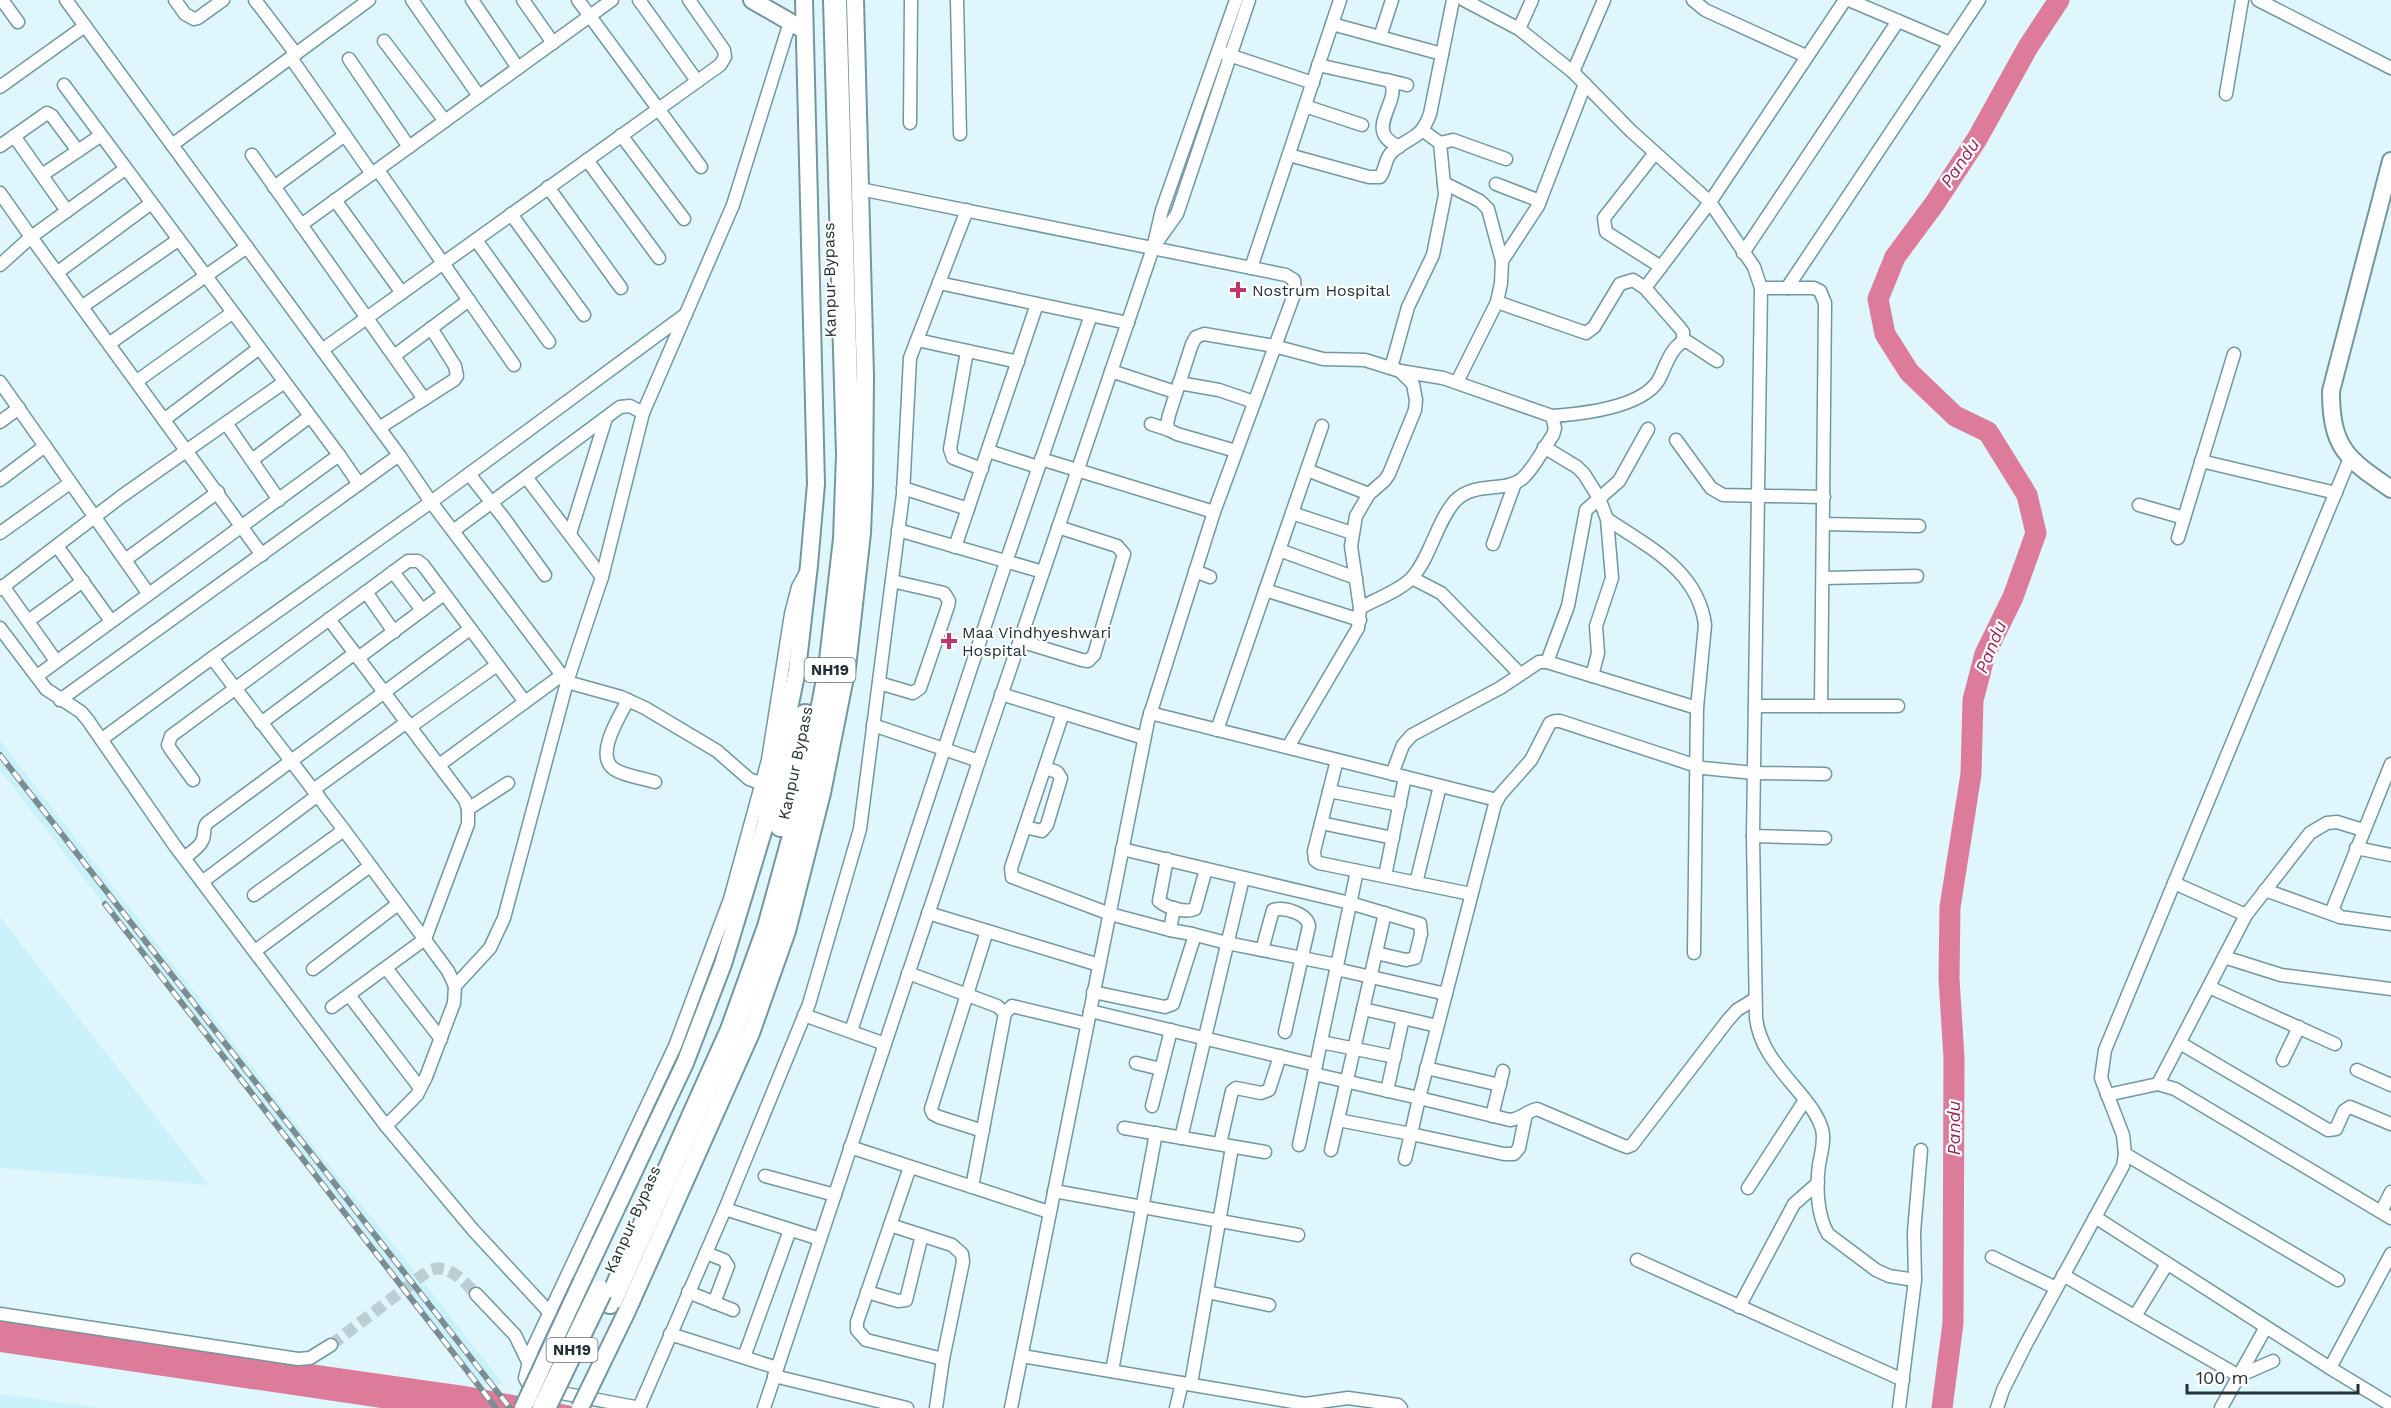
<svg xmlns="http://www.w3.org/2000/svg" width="2391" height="1408" viewBox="0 0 2391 1408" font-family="'Work Sans',sans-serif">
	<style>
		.built { fill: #cbf2fb }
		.water { fill: #dd7b9a }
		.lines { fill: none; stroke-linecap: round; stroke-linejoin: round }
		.river { stroke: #dd7b9a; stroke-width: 21 }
		.street-tunnel { stroke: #b9cfd4; stroke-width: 12; stroke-dasharray: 12 6; stroke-linecap: butt }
		.street-casing { stroke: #7297a0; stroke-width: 15 }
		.secondary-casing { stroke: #7297a0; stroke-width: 20 }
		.highway-casing { stroke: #7297a0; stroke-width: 26 }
		.street { stroke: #fff; stroke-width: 12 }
		.secondary { stroke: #fff; stroke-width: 16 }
		.highway { stroke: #fff; stroke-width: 22 }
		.rail-casing { stroke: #7a8d92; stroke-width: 6 }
		.rail { stroke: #fff; stroke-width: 4; stroke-dasharray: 11; stroke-linecap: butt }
		.secondary-bridge-casing { stroke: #7297a0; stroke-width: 20; stroke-linecap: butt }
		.highway-bridge-casing { stroke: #7297a0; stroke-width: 26; stroke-linecap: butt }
		.secondary-bridge { stroke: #fff; stroke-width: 16 }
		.highway-bridge { stroke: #fff; stroke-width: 22 }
		.poi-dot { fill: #c0366e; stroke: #fff; stroke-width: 2 }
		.labels { text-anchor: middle; stroke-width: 4.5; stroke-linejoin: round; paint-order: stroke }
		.shield { fill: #fff; stroke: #646f72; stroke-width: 1.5 }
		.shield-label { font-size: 15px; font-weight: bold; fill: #223135 }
		.street-label { font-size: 16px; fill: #223135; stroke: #fff }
		.poi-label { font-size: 16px; fill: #223135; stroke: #fff; text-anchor: start }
		.water-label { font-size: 18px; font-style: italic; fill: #962252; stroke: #fff }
	</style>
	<rect width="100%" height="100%" fill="#dff6fc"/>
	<g class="built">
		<polygon points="0,740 307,1138 411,1266 503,1384 475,1385 0,770"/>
		<polygon points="0,917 209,1185 0,1168"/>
		<polygon points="0,1394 102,1408 0,1408"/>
	</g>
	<polygon class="water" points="0,1320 465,1386 583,1408 381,1408 0,1352"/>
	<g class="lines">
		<polyline class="river" points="1942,1408 1953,1323 1954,1058 1949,979 1950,907 1971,774 1973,700 1985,654 2013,597 2036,533 2027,495 1988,432 1955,416 1909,372 1885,334 1878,299 1895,257 1935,203 1977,139 2028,47 2059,0"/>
		<path class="street-tunnel" d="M 331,1345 L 428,1271 C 448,1262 462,1280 476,1294"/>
		<defs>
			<g id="street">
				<polyline points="2,0 18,22"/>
				<polyline points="66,0 399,455 431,502 567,682 621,697 645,708 717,751 749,779 762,784"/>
				<polyline points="175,0 185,14 194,19 198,18 223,0"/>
				<polyline points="255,0 296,54"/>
				<polyline points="412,0 479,96"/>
				<polyline points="472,0 518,68"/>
				<polyline points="523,0 553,43"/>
				<polyline points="578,0 701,167"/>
				<polyline points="639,0 697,81"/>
				<polyline points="957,0 960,134"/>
				<path d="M 1464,0 L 1519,29 L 1573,72 L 1631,131 L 1710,202 L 1754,267 L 1761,288 L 1753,836 L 1756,1018 C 1760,1051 1783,1072 1803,1097 C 1811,1107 1818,1116 1822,1129 C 1825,1141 1821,1153 1819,1165 C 1816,1186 1817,1215 1828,1234 L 1876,1270 L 1889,1276 L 1915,1280 L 1899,1408"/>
				<polyline points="1693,0 1705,10 1806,56"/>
				<polyline points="1849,0 1950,43"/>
				<polyline points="2258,0 2391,68"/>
				<polyline points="1332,24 1442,54"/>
				<polyline points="1519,29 1532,0"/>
				<polyline points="1380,37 1392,0"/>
				<polyline points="384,41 445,121"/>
				<polyline points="1223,53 1313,83"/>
				<polyline points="291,58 372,174"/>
				<polyline points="349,59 409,147"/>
				<path d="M 1318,65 L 1390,81 C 1400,97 1377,118 1384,134 C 1386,140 1394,144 1399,147"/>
				<polyline points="1573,72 1604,0"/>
				<polyline points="1387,80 1407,85"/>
				<polyline points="0,87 85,26"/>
				<polyline points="2226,94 2242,0"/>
				<polyline points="1305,106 1362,125"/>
				<polyline points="910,123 911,0"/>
				<polyline points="621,135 684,219"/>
				<polyline points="14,136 67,211"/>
				<polyline points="1440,143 1453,140 1506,159"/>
				<polyline points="172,145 369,0"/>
				<polyline points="0,146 47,113 52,116 78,151"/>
				<polyline points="1655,153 1604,218 1606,232 1661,267"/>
				<polyline points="252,155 424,399"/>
				<path d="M 1289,155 L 1369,177 L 1380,177 C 1386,169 1385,157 1393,151 C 1411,135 1420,141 1430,114 L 1453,0"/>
				<polyline points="587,160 659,258"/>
				<polyline points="378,170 514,365"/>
				<polyline points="42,175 100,136"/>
				<polyline points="1444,183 1480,201 1488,209 1502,261"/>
				<polyline points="1496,184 1540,201"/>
				<polyline points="274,187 345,135"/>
				<polyline points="548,187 621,288"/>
				<polyline points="860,189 1286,275 1294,280 1295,292 1214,512 1148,721 1011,1408"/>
				<polyline points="0,193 31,237 125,169"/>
				<polyline points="335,200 402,293"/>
				<polyline points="511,214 584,315"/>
				<polyline points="301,225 612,0"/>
				<polyline points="476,240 549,342"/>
				<polyline points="1157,242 1177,214 1249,0"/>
				<polyline points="1743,253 1898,21"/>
				<polyline points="0,265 31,237 262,555"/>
				<polyline points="1251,268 1340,0"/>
				<polyline points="58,272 150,204"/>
				<polyline points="939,283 1128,323"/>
				<polyline points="1645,288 1710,202 1845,0"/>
				<polyline points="1761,288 1787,288 1979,0"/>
				<polyline points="1787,288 1814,288 1820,291 1825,303 1821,706"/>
				<polyline points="1497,302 1586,333 1594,327 1620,284 1633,280 1645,288 1680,328 1683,332 1683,342"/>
				<polyline points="83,306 178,240"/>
				<polyline points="917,340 1018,362"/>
				<polyline points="110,343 247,247"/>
				<polyline points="322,350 720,65 725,57 724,50 689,0"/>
				<polyline points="967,351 950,449 953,458 982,469"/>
				<polyline points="394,356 469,300"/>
				<polyline points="1391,368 1408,307 1433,255 1445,195 1440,143 1422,130"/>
				<polyline points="1111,371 1175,392"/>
				<polyline points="137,381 232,313"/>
				<polyline points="0,382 148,593"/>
				<polyline points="1457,382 1497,302 1501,283 1502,261 1538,206 1585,84"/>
				<polyline points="1179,383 1219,390 1254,402"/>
				<path d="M 1552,416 C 1581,414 1640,408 1658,381 C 1665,369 1670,348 1683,342 L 1688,342 L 1717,361"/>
				<polyline points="165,419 258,349"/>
				<polyline points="0,422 19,408"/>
				<polyline points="226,423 279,500"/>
				<polyline points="1151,424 1169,430"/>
				<polyline points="379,428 454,380 457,376 455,366 431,328"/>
				<polyline points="1676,440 1711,488 1723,495 1824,497"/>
				<polyline points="1544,447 1577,467 1584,474 1599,498 1607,519 1612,578 1596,626 1598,653 1592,676"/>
				<polyline points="988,451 1038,467"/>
				<polyline points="1236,451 1177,434 1169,430 1167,424 1169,415 1192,344 1196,337 1204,334 1274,346 1323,359 1365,360 1400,371 1413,384 1416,400 1415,410 1389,474 1385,480 1369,494 1356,516 1351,546 1360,608 1358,628 1288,747"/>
				<polyline points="339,455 359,484"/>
				<polyline points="1041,459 1214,512"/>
				<polyline points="252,460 309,417"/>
				<polyline points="2201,461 2336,493"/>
				<polyline points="1307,470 1369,494"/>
				<polyline points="469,474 503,517 545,575"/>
				<polyline points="526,477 602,577"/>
				<polyline points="0,480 45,446"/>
				<polyline points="903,488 968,509"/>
				<polyline points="2139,505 2184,518"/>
				<polyline points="1292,513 1352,533"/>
				<path d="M 1607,519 C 1648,547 1698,570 1705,625 L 1697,708"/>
				<polyline points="1823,524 1919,526"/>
				<polyline points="898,530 1043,572"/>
				<polyline points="453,531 620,407 630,406 643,413"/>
				<polyline points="0,533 70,483"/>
				<polyline points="570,534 606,418"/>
				<polyline points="2178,538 2234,354"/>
				<polyline points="1493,544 1515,483"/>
				<polyline points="57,546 111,621"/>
				<polyline points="955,547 1037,304"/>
				<polyline points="1279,550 1356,578"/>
				<polyline points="125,560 218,492"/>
				<polyline points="1195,571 1210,577"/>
				<polyline points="393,572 422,610"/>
				<polyline points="1412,578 1441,593 1520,674"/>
				<polyline points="1823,578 1917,576"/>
				<polyline points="3,586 56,661"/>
				<polyline points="0,589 122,496 283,383"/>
				<polyline points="1265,590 1360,620"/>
				<polyline points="366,592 394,632"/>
				<path d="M 1360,608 C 1376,599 1399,591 1412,578 C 1431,556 1436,523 1455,501 C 1475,480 1507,494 1524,477 C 1535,466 1544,448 1553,435 L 1555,428 L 1552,416 L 1443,378 L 1400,371"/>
				<polyline points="329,619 465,800 468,809 468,824 425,939 332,1007"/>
				<polyline points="28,621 83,581"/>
				<polyline points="0,628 46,689 81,712 87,719 175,846 386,1126 474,1231 550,1313"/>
				<polyline points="1020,641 1082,660 1088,661 1094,655 1124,554 1117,546 1058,527"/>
				<polyline points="212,658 344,830 448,971 455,986 454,1003 426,1077 417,1095 386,1126"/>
				<polyline points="358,658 444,594"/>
				<polyline points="1547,662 1568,606 1586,510 1619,481 1648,429"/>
				<polyline points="37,676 339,455 64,85"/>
				<polyline points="879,683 913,693 920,688 948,606 949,601 944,593 892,581"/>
				<polyline points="1001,694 1144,738"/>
				<polyline points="60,700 399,455"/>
				<path d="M 628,700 C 620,716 594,755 614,769 C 624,776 643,778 655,782"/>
				<polyline points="1755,706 1898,706"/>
				<polyline points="1063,713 1011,868 1012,877 1110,914 1170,930"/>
				<polyline points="1150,713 1497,800"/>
				<polyline points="261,723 355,653"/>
				<polyline points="873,725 979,761"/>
				<polyline points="410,727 497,665"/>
				<polyline points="1217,730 1322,426"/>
				<polyline points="102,739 212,658 431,502 686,314"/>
				<polyline points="1337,760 1314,851 1315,860 1319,863 1471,894"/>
				<polyline points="2391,764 2333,908 2335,912 2340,917 2391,924"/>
				<polyline points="439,765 562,675"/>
				<polyline points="1392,774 1403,745 1412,735 1500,688 1539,662 1547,662 1697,708 1694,953"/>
				<polyline points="193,780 171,750 168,745 171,736 408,561 418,561 423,565 525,702"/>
				<polyline points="313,790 407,722"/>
				<polyline points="1329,791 1400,805"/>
				<polyline points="468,809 508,783"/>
				<polyline points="1321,823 1393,838"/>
				<polyline points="1025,827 1042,831 1047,825 1061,778 1057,772 1045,768"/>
				<polyline points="1753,836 1825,838"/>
				<polyline points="2356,848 2391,855"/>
				<polyline points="1122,849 1350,903 1420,924 1421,934 1415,958 1406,960 1376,953"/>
				<path d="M 184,858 C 190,853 199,848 202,841 C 206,835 202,829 207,823 L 470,629"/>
				<path d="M 1167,859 L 1159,901 C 1167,908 1186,913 1195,909 L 1206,869"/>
				<polyline points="1385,876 1405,777"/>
				<polyline points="202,882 318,795"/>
				<polyline points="1416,883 1440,786"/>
				<polyline points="2174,883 2246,915"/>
				<polyline points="2265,890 2340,917"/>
				<polyline points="254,895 344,830"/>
				<polyline points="928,913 1099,965"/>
				<polyline points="1192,934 1227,943 1337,965"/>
				<path d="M 1262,950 L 1273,910 C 1284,907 1307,913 1309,926 L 1285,1032"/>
				<polyline points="255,951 370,866"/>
				<polyline points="2224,957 2281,975 2391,989"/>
				<polyline points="386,968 441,1039"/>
				<polyline points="313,969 398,904"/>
				<polyline points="1336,969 1446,994"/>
				<polyline points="908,973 997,1006 1005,1013 972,1187"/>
				<polyline points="455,986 490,948 504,918 567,682 602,577 643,413 733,205 790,22"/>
				<polyline points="2209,987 2335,1044"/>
				<polyline points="1093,992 1165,1007 1173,1004 1194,938 1192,934 1170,930 1174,908"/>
				<polyline points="349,995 420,1088"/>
				<path d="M 1755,999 L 1737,1010 L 1728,1020 L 1632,1145 L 1627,1147 L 1619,1144 L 1537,1109 C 1527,1111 1521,1119 1510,1120 L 1419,1098 L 1495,804 L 1500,795 L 1531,760 L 1550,723 L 1555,721 L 1560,721 L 1703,768 L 1754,773 L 1825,774"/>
				<polyline points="1363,1009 1403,1018 1387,1091"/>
				<polyline points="1090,1011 1316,1065 1314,1074 1419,1098 1411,1134 1504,1154 1514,1154 1519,1148 1526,1114"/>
				<polyline points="1005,1013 1012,1006 1087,1024"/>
				<polyline points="804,1015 885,1044"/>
				<polyline points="1403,1018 1437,1026"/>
				<polyline points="851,1031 1006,562 1091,315"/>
				<polyline points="1321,1042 1395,1057"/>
				<polyline points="2180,1043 2328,1130 2336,1129 2344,1111 2350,1107 2391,1124"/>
				<polyline points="2283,1060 2299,1027"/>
				<polyline points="1136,1063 1161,1069"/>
				<polyline points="1316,1065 1357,871"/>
				<polyline points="1426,1068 1500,1085"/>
				<polyline points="2357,1070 2391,1085"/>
				<polyline points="2158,1084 2246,915 2310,833 2327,823 2337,822 2363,830"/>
				<polyline points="2107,1095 2158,1084 2175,1089 2391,1218"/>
				<polyline points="1152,1106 1171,1030"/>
				<polyline points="1492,1116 1503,1071"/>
				<polyline points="1338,1120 1411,1134 1405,1159"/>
				<polyline points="1124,1128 1265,1152"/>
				<polyline points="983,1131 939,1117 933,1114 931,1109 987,931"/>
				<polyline points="1181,1138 1243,878"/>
				<polyline points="1220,1144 1232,1091 1236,1088 1261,1093 1269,1090 1280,1056"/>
				<polyline points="1299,1145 1314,1074"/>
				<polyline points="850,1147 1049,1212"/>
				<polyline points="1331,1150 1385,913"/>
				<polyline points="2125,1154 2338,1280"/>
				<polyline points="910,1167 857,1322 857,1330 866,1340 943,1359 936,1408"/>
				<polyline points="765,1176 835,1195"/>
				<polyline points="1748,1188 1805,1100"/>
				<polyline points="1054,1191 1298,1235"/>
				<polyline points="725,1209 820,1239"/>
				<polyline points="2381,1212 2391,1192"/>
				<polyline points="2095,1217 2330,1368 2391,1405"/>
				<polyline points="890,1225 952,1245 962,1254 963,1262 943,1359"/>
				<polyline points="706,1253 724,1260 728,1266 714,1303"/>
				<polyline points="1992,1257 2056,1288"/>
				<polyline points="1637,1260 1903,1380"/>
				<polyline points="2063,1275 2239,1376 2273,1361"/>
				<polyline points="1915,1280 1914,1232 1921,1150"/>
				<polyline points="688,1292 733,1310"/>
				<polyline points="867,1292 898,1301 906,1300 922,1235"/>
				<polyline points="1207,1292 1269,1305"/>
				<polyline points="476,1294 515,1335 529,1364"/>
				<polyline points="1739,1307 1794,1204 1818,1183"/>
				<polyline points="0,1314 298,1359 310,1358 331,1345"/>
				<polyline points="2135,1316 2167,1264"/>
				<polyline points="670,1334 777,1368"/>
				<polyline points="1022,1356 1305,1404 1348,1398 1398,1405 1401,1408"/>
				<polyline points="744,1357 790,1230"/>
				<polyline points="2330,1368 2391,1254"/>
				<polyline points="1112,1371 1156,1133"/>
				<polyline points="774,1376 907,1408"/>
				<polyline points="1191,1384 1232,1147"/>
				<polyline points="639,1408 725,1209 809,1004 860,829 903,494 910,358 967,210"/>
				<polyline points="640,1408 530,1387 525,1378 532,1350 675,1046 730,899 768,760 791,614 798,587 805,574"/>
				<polyline points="764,1408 979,761 1153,248 1162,210 1236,0"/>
				<polyline points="1176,1408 1182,1383"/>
				<polyline points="1997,1408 2003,1390 2026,1344 2123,1166 2125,1154 2123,1135 2101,1078 2105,1050 2350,458"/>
				<polyline points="2221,1408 2266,1327"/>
			</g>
			<g id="secondary">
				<polyline points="752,0 804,30"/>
				<path d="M 2391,161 L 2331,391 C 2331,448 2347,459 2391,489"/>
				<polyline points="582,1281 685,1063 723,964 765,825 797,670 809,565 816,484 804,0"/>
				<polyline points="627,1311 751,1033 787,931 822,793 847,667 862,533 864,484 865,376 855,0"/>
			</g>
			<g id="highway">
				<polyline points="781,825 805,716"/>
				<polyline points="610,1302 732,1030 769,927 807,789 830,669 845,539 848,455 835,0"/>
			</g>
		</defs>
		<use href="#street" class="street-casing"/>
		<use href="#secondary" class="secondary-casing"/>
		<use href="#highway" class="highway-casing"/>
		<use href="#street" class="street"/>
		<use href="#secondary" class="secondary"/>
		<use href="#highway" class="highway"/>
		<defs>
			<g id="rail">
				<polyline points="0,755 510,1408"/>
				<polyline points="105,904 496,1408"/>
			</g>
		</defs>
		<use href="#rail" class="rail-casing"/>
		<use href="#rail" class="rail"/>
		<defs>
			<g id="secondary-bridge">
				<polyline points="523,1408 582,1281"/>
				<polyline points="580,1408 627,1311"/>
			</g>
			<polyline id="highway-bridge" points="544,1408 600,1292"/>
		</defs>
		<use href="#secondary-bridge" class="secondary-bridge-casing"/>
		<use href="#highway-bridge" class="highway-bridge-casing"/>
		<use href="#secondary-bridge" class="secondary-bridge"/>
		<use href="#highway-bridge" class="highway-bridge"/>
	</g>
	<g class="poi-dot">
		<path d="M1235 281h6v6h6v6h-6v6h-6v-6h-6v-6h6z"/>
		<path d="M946 632h6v6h6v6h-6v6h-6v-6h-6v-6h6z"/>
	</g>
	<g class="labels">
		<g class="shield">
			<rect x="804.5" y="658" width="51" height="24" rx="4.5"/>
			<rect x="546.5" y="1338" width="51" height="24" rx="4.5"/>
		</g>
		<g class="shield-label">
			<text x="830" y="675">NH19</text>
			<text x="572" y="1355">NH19</text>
		</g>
		<g class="street-label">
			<text transform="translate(829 280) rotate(-91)" y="6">Kanpur Bypass</text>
			<text transform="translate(795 763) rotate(-78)" y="6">Kanpur Bypass</text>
			<text transform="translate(632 1219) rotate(-66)" y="6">Kanpur Bypass</text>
		</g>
		<g class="poi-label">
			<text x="1252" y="296">Nostrum Hospital</text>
			<text x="962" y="638">Maa Vindhyeshwari<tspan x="962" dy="18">Hospital</tspan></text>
		</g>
		<g class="water-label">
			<text transform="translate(1960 163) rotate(-56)" y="6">Pandu</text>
			<text transform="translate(1991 647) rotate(-68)" y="6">Pandu</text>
			<text transform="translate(1954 1128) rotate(-90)" y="6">Pandu</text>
		</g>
	</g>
	<path d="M2187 1384v9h171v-9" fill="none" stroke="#223135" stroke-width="3"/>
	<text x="2196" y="1384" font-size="18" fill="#223135" stroke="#ffffff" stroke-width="4.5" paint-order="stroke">100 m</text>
</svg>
